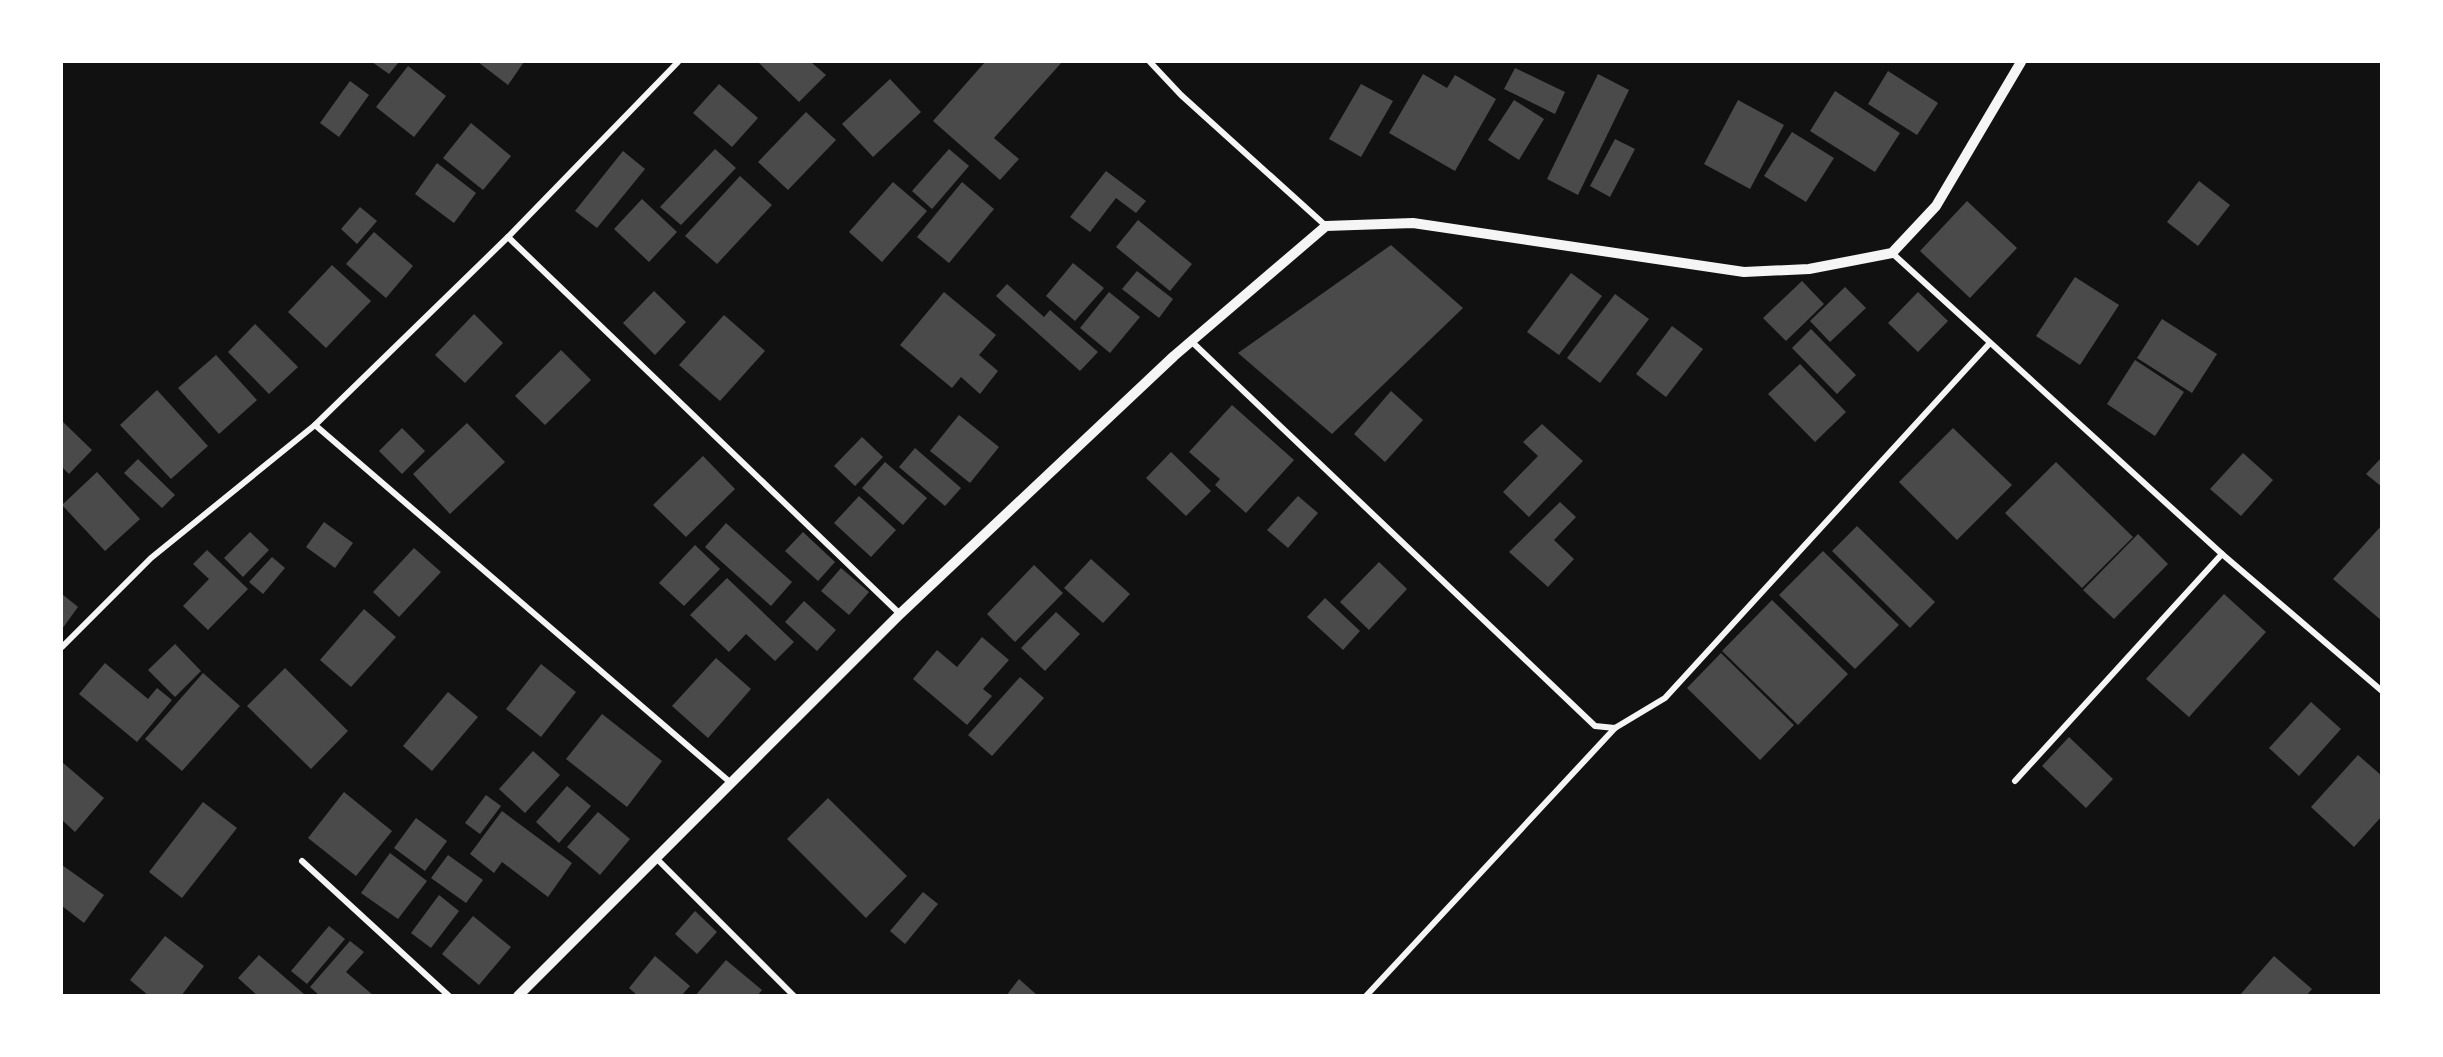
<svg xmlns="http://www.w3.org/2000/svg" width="2443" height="1057" viewBox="0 0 2443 1057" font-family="'Public Sans',sans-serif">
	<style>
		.building { fill: #4a4a4a }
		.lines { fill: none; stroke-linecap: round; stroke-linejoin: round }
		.minor { stroke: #f5f5f5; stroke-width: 6 }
		.tertiary { stroke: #f5f5f5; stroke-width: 10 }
	</style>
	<rect width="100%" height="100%" fill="#111"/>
	<g class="building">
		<polygon points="372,62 399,62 389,74"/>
		<polygon points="478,62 524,62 508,85"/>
		<polygon points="758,62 811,62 826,75 799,102"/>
		<polygon points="985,62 1062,62 994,138 1019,159 1000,180 933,121"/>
		<polygon points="408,66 446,96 414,137 376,107"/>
		<polygon points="1515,68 1565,92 1555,114 1504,89"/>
		<polygon points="1888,71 1938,103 1917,135 1868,104"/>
		<polygon points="1423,74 1447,88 1455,75 1496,99 1455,171 1389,133"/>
		<polygon points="1598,74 1629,90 1578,195 1547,179"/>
		<polygon points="890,79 921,112 873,157 842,124"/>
		<polygon points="350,81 369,95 339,137 320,123"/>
		<polygon points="719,84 758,118 732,147 693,113"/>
		<polygon points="1361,84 1393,101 1361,157 1329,139"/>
		<polygon points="1835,91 1900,133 1875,172 1810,131"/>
		<polygon points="1514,100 1544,119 1519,160 1488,140"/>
		<polygon points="1738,100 1784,125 1750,189 1704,164"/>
		<polygon points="806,112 836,140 788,190 758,162"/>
		<polygon points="471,123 511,156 483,190 443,158"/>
		<polygon points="1792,132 1834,158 1806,202 1764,176"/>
		<polygon points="1615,139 1635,149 1610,197 1590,186"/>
		<polygon points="715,149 736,168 681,225 660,207"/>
		<polygon points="949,149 969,166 932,209 912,191"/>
		<polygon points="623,151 645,169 597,228 575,211"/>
		<polygon points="437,163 476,193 454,223 415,194"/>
		<polygon points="1106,171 1146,201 1136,213 1116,198 1090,232 1070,217"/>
		<polygon points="740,176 772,205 717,264 685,236"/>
		<polygon points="2199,181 2230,205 2198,246 2167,222"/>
		<polygon points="893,182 927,211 882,262 849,232"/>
		<polygon points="962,182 994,209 949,263 917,237"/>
		<polygon points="642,199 677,232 649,262 614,229"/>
		<polygon points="1967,201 2017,248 1970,298 1920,251"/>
		<polygon points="360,207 377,221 357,244 341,229"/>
		<polygon points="1138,220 1192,264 1170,291 1116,247"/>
		<polygon points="374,232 413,266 386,298 346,264"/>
		<polygon points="1391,245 1463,308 1332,434 1238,353"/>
		<polygon points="1073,263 1104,288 1075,321 1046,296"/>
		<polygon points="332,265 371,301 326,348 288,312"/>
		<polygon points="1137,271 1173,299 1159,318 1122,289"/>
		<polygon points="1571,273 1602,296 1559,355 1527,332"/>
		<polygon points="2075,277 2119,305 2080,365 2036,336"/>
		<polygon points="1802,281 1824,304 1786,341 1763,318"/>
		<polygon points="1007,284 1044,317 1050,310 1098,352 1080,371 996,296"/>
		<polygon points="1845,287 1866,308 1830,342 1810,321"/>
		<polygon points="654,291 686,322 655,355 623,323"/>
		<polygon points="944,292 996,335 979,355 998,371 980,394 961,377 952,388 900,345"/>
		<polygon points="1109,292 1140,317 1110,353 1080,328"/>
		<polygon points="1918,292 1948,321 1918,352 1888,323"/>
		<polygon points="1615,294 1649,319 1600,383 1567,358"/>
		<polygon points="474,314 503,343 465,383 435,355"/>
		<polygon points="724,315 765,351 720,401 679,365"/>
		<polygon points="2162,319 2217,354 2192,393 2137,358"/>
		<polygon points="255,324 298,367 269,394 228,352"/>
		<polygon points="1672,326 1703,349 1666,397 1636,374"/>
		<polygon points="1811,329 1856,375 1837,394 1792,348"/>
		<polygon points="561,350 591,380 545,425 515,396"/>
		<polygon points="216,355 257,400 219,434 178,388"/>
		<polygon points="2135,360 2184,392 2155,436 2107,404"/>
		<polygon points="1800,364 1846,412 1815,442 1768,394"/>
		<polygon points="157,390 208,446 171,479 120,425"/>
		<polygon points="1391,391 1423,420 1385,462 1354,434"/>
		<polygon points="1232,405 1294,460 1246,513 1215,485 1220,479 1189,452"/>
		<polygon points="959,415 999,447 970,483 930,451"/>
		<polygon points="62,421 92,450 69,474 62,467"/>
		<polygon points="467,423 505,462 450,514 413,474"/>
		<polygon points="1542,424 1583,461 1529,517 1503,492 1538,456 1523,442"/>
		<polygon points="402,428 425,451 402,474 379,451"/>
		<polygon points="1953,428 2012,485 1957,540 1899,482"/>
		<polygon points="862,437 883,457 855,486 834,466"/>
		<polygon points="915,448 961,488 945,506 899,467"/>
		<polygon points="1171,452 1211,491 1186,516 1146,478"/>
		<polygon points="2243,453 2273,480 2241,516 2210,489"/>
		<polygon points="703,456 735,489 686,537 653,505"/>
		<polygon points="2382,457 2382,487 2366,474"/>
		<polygon points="138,459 175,495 162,508 124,473"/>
		<polygon points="885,462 927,498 903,525 862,488"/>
		<polygon points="2056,462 2133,537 2082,588 2005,513"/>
		<polygon points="97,472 140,519 105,551 62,505"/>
		<polygon points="859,496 896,530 871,557 834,523"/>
		<polygon points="1298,496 1318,513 1288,548 1267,530"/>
		<polygon points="1560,502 1576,517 1554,540 1574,559 1548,587 1509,552"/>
		<polygon points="324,522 353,543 335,568 306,547"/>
		<polygon points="726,523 792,582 771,606 705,547"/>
		<polygon points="2382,525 2382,621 2333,579"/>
		<polygon points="1857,526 1935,602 1910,628 1832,551"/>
		<polygon points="250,532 269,550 243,577 224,558"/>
		<polygon points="803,532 835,562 818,581 785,551"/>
		<polygon points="2138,534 2168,564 2114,619 2083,590"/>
		<polygon points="695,545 720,569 684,606 659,583"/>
		<polygon points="414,548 441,572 399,617 373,592"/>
		<polygon points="207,550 248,589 208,630 183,606 209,579 193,564"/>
		<polygon points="1823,551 1899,625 1855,669 1779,595"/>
		<polygon points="272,557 285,568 263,594 249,582"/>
		<polygon points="1091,559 1130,594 1103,623 1064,588"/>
		<polygon points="1379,562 1407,589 1369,630 1340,602"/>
		<polygon points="1034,565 1063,593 1015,642 987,614"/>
		<polygon points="841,568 869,592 849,615 821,591"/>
		<polygon points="727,578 794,642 775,661 746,634 729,652 690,615"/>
		<polygon points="62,594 78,607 62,629"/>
		<polygon points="2224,594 2266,632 2189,717 2146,679"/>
		<polygon points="1325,598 1360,631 1343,650 1307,617"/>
		<polygon points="1772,600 1848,674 1798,725 1722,651"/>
		<polygon points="804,601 836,630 817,651 785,622"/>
		<polygon points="364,609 396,637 351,687 320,660"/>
		<polygon points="1056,612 1080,634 1045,671 1021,648"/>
		<polygon points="982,637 1009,660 983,689 992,696 967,725 913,679 937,650 957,667"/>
		<polygon points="175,644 201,671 175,697 148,670"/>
		<polygon points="1721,653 1794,725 1760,760 1687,688"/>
		<polygon points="716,658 751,689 708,738 672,706"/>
		<polygon points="105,663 148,699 157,688 172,700 137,742 79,694"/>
		<polygon points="541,664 576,692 541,737 506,709"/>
		<polygon points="285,668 348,731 311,769 247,706"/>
		<polygon points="203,673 240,706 182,771 145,739"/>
		<polygon points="1020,677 1044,698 992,756 968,735"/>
		<polygon points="448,692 478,717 432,771 403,746"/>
		<polygon points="2311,702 2341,729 2299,776 2269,748"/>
		<polygon points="602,714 662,761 627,807 566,759"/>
		<polygon points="2069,737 2113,779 2086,808 2042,766"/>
		<polygon points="533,751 560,775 525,813 499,789"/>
		<polygon points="2358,755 2382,776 2382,816 2354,847 2311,807"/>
		<polygon points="62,762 104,798 75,832 62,820"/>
		<polygon points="567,786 591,806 559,843 536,822"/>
		<polygon points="344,792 392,831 356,876 308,838"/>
		<polygon points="486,795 501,806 480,834 465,823"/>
		<polygon points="828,798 907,876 866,918 787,839"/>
		<polygon points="203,802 237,828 182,898 149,872"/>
		<polygon points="502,811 572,863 548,897 502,862 494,873 470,854"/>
		<polygon points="598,812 630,839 600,875 567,847"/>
		<polygon points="416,818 447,841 425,871 394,848"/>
		<polygon points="390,853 427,881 398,919 361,893"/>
		<polygon points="448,855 483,880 466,903 431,878"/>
		<polygon points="62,865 104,895 84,923 62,906"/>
		<polygon points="923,892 938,904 905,944 890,931"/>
		<polygon points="439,895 459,911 431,948 411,933"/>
		<polygon points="695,911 717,932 697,954 675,934"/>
		<polygon points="473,916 511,947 479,985 442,954"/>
		<polygon points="329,926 345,939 307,984 291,971"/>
		<polygon points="165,936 204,966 181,996 149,996 130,980"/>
		<polygon points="350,941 364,952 346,972 374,996 320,996 310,987"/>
		<polygon points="259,955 304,994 302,996 258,996 238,978"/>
		<polygon points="655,956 690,986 681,996 638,996 629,988"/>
		<polygon points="2274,956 2312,989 2306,996 2239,996"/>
		<polygon points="726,960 762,990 757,996 695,996"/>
		<polygon points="1019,979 1038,996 1006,996"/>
	</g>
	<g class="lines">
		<g class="minor">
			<polyline points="1150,62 1181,95 1326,226"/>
			<polyline points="508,237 900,614"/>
			<polyline points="1892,253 2222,554 2382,691"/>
			<polyline points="1191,341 1595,726 1615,728 1665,698 1989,344"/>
			<polyline points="315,425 731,783"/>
			<polyline points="62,647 151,558 315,425 508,237 678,62"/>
			<polyline points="2015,781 2222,554"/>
			<polyline points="655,857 794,996"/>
			<polyline points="302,861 449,996"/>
			<polyline points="1366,996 1615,728"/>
		</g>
		<polyline class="tertiary" points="518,996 900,614 1174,356 1326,226 1413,223 1744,272 1809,269 1892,253 1936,206 2021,62"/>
	</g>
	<rect width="2443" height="1057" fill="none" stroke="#ffffff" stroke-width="126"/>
</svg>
